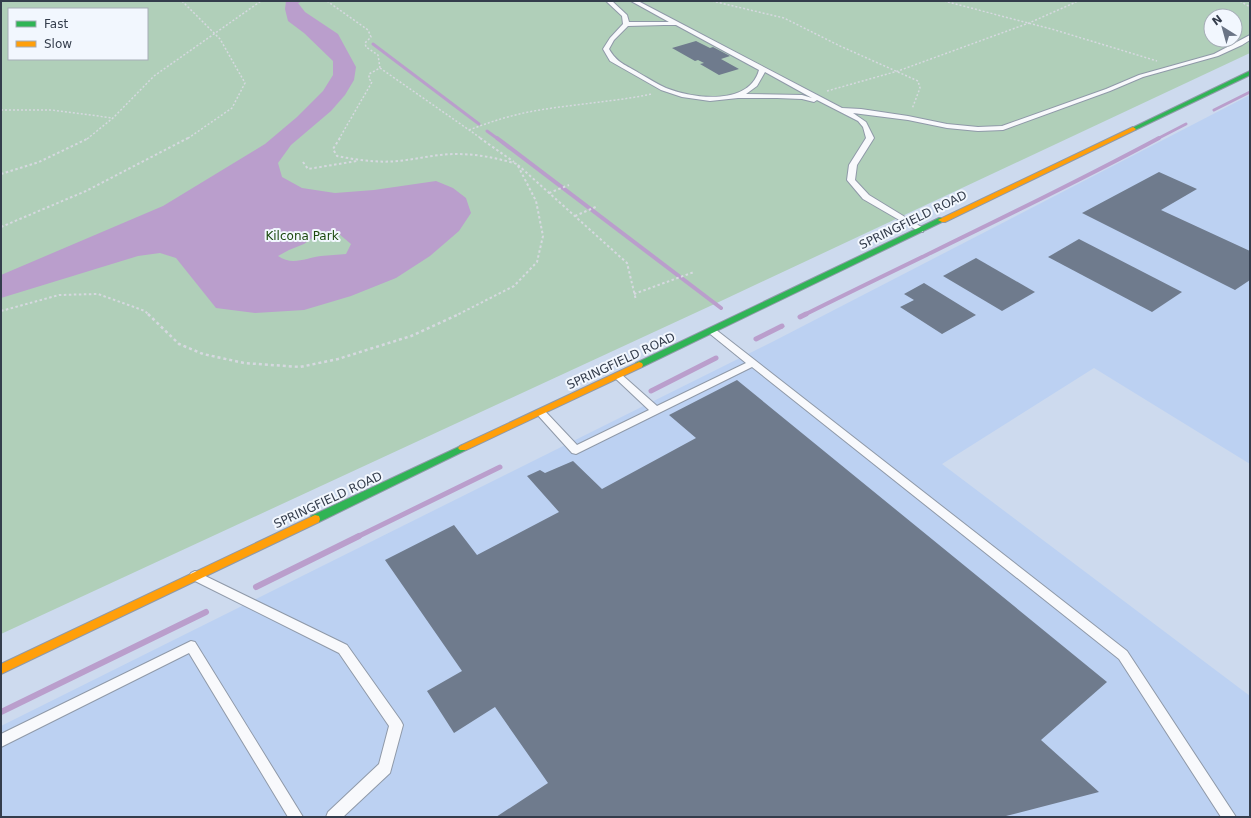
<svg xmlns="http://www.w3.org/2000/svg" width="1251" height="818" viewBox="0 0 1251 818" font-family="'DejaVu Sans',sans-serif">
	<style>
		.built { fill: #bcd1f2 }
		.green { fill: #b0cfb9; fill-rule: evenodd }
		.water { fill: #ba9ecc; fill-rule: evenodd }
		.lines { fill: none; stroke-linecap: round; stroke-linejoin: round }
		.stream-far3 { stroke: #ba9ecc; stroke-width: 3 }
		.stream-far2 { stroke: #ba9ecc; stroke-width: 4 }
		.stream-far1 { stroke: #ba9ecc; stroke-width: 5 }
		.stream { stroke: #ba9ecc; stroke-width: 6 }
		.building { fill: #6f7b8d }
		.lane-casing { stroke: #8f99a8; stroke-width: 2 }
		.fast-casing { stroke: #8f99a8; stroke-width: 2 }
		.slow-casing { stroke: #8f99a8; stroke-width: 2 }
		.path-far2 { stroke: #d6d9e0; stroke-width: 1.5; stroke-dasharray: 2 2; stroke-linecap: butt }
		.path-far1 { stroke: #d6d9e0; stroke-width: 2; stroke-dasharray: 2.5 2.5; stroke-linecap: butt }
		.path { stroke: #d6d9e0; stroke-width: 2.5; stroke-dasharray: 3 3; stroke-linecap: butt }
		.lane { fill: #f8f9fc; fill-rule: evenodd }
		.fast { fill: #30b455; fill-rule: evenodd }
		.slow { fill: #ff9f0a; fill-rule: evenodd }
		.labels { text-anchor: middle; stroke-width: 4; stroke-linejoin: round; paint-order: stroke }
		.street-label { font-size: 12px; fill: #343d4c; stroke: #f2f7fe }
		.park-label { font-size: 12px; fill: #1e4a10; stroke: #f2f7fe }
	</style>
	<rect width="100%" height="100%" fill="#cddaee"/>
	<polygon class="built" points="1250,95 1250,464 1094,368 942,464 1250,696 1250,817 1,817 1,726 776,340"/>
	<path class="green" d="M 1,1 L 1250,1 L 1250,53 L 721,301 L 1,634 ZM 9,9 L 147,9 L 147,59 L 9,59 ZM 1211,16 L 1235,16 L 1235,40 L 1211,40 Z"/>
	<path class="water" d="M 286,1 L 303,1 L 298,3 L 305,12 L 338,34 L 356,67 L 354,80 L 345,95 L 331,111 L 291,145 L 278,163 L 282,177 L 302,188 L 335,193 L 374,190 L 436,181 L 453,188 L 466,198 L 471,213 L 459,231 L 430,256 L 396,278 L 351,296 L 304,310 L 255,313 L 216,308 L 176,258 L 160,253 L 138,256 L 1,298 L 1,275 L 163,206 L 265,144 L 297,117 L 323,91 L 333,75 L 333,61 L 304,33 L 288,21 L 285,9 ZM 322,231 L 339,234 L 351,244 L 346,254 C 338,255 329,255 321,256 C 306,258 292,266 278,256 L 289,250 L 304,244 Z"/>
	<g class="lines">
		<g class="stream-far3">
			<polyline points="373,44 479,124"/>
			<polyline points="1214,110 1250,92"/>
			<polyline points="487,131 498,139"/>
			<polyline points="1157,139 1186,124"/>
		</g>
		<g class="stream-far2">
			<polyline points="497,138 721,308"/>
			<path d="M 804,315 C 922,256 1042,201 1159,138"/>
		</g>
		<g class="stream-far1">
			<polyline points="800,317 806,314"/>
			<polyline points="756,339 782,326"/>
			<polyline points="651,391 716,358"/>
			<polyline points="357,537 500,467"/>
		</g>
		<g class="stream">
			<polyline points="256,587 359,536"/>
			<polyline points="1,712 206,612"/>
		</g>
	</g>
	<g class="building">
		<polygon points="696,41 710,48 713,47 730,56 721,59 739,69 719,75 700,64 704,63 698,60 695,61 672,48"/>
		<polygon points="1159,172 1197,189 1161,210 1250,251 1250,280 1235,290 1082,213"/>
		<polygon points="1079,239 1182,292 1152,312 1048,257"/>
		<polygon points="976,258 1035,292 1002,311 943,276"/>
		<polygon points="924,283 976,315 942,334 900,307 914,300 904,294"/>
		<polygon points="737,380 1107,682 1041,740 1099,792 1002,817 496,817 548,783 495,707 454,733 427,691 462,671 385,560 454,525 477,555 559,512 527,476 540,470 545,473 573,461 602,489 696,438 669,415"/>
	</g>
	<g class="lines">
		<defs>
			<g id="lane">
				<path d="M 606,1 L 612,1 L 627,15 L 629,22 L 669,22 L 631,1 L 638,1 L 842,108 L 861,109 L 908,116 L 947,124 L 978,127 L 1002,126 L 1106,89 L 1139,75 L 1214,54 L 1250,35 L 1250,40 L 1242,45 L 1218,56 L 1143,77 L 1110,91 L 1003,130 L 978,131 L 947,128 L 908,120 L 853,113 L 866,122 L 874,138 L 857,165 L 855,180 L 869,195 L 923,228 L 923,232 L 920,232 L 863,199 L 847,180 L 849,165 L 866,138 L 863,127 L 858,121 L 817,100 L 814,102 L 802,99 L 777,98 L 738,98 L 710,101 L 682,97 L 661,90 L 610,61 L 603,49 L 610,38 L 623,24 L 622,16 ZM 664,25 L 676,25 L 759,70 C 749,106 694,99 666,88 C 657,84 648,78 639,73 C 626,65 617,63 609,49 L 614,40 L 628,26 ZM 765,72 L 812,98 L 802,95 L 746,94 L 757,86 Z"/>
				<polygon points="712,328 715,329 756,361 1127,651 1236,817 1221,817 1119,659 752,367 576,454 572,453 535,412 540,409 544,410 577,445 649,410 615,378 613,376 615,374 621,374 657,406 746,363 709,333 707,331"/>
				<polygon points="195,571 347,645 401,721 403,725 390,773 343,817 326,817 328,812 379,764 389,726 339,653 191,579 189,576 191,573"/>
				<polygon points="191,641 195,642 303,817 288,817 189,653 1,747 1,734"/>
			</g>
			<g id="fast">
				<polygon points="1250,71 1250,75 1135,130 1130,129"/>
				<polygon points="939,218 942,218 946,220 642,367 636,367 635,365 636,363"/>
				<polygon points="463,445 466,446 468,448 466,450 319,522 311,522 310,519 311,516"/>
			</g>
			<g id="slow">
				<polygon points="1133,127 1136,129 1135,130 945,222 942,222 938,220"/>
				<polygon points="639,362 642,363 643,365 642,367 466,450 460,450 458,448 460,446"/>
				<polygon points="315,515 319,516 320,519 319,522 1,674 1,664"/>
			</g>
		</defs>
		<use href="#lane" class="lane-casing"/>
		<use href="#fast" class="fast-casing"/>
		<use href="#slow" class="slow-casing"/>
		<g class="path-far2">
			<polyline points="182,1 220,39 245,83 232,108 187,139"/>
			<polyline points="327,1 368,30 371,37 365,43 366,47 378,55 380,68 369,74 369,79 372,82 339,139"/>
			<polyline points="712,1 784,18 840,46 918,81 920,88 912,109"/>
			<polyline points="944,1 1055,30 1157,61"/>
			<polyline points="1240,1 1250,7"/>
			<polyline points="1248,1 1250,1"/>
			<polyline points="380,68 482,139"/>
			<polyline points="827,91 898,71 1029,23 1076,2 1074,1"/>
			<polyline points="1,110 52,110 113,118"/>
			<path d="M 469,130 C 490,122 511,115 534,111 C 573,104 613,102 652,94"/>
			<polyline points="87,139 113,118 154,76 261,1"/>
		</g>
		<g class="path-far1">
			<path d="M 340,138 L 333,149 L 337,156 C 357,160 378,163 398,161 C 418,159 437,154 456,154 C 477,154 497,158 517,164 L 536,201 L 543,236 L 537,262 L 514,286 L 457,315"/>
			<polyline points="480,138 514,162"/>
			<polyline points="303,162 308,169 357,161"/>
			<polyline points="518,165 627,263 636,300"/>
			<polyline points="1,174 39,162 89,138"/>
			<polyline points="549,193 569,185"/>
			<polyline points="575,216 598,206"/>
			<polyline points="1,227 86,191 188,138"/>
			<polyline points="634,294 694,272"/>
			<polyline points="1,311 59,295 98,294 145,311 149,315"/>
		</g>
		<polyline class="path" points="148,314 179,344 203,354 244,363 300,367 338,359 411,336 459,314"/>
		<use href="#lane" class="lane"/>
		<use href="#fast" class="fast"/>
		<use href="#slow" class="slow"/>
	</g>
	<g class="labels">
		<g class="street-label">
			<text transform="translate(913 220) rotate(-26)" y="4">SPRINGFIELD ROAD</text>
			<text transform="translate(621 361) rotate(-25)" y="4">SPRINGFIELD ROAD</text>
			<text transform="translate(328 500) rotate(-25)" y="4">SPRINGFIELD ROAD</text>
		</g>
		<g class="park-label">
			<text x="302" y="240">Kilcona Park</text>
		</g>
	</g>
	<rect width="1251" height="818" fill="none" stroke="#343d4c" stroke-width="4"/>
	<rect x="8" y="8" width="140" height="52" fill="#f2f7fe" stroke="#a6adb7"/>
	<rect x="16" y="21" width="20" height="6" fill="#30b455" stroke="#a6adb7"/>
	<text x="44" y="28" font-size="12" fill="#343d4c">Fast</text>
	<rect x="16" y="41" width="20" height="6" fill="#ff9f0a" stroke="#a6adb7"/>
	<text x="44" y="48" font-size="12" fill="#343d4c">Slow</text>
	<g transform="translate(1223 28) rotate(323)"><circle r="19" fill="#f2f7fe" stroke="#a6adb7"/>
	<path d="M0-3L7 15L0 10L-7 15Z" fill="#6a7485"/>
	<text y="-6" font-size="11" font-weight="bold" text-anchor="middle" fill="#343d4c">N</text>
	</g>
</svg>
